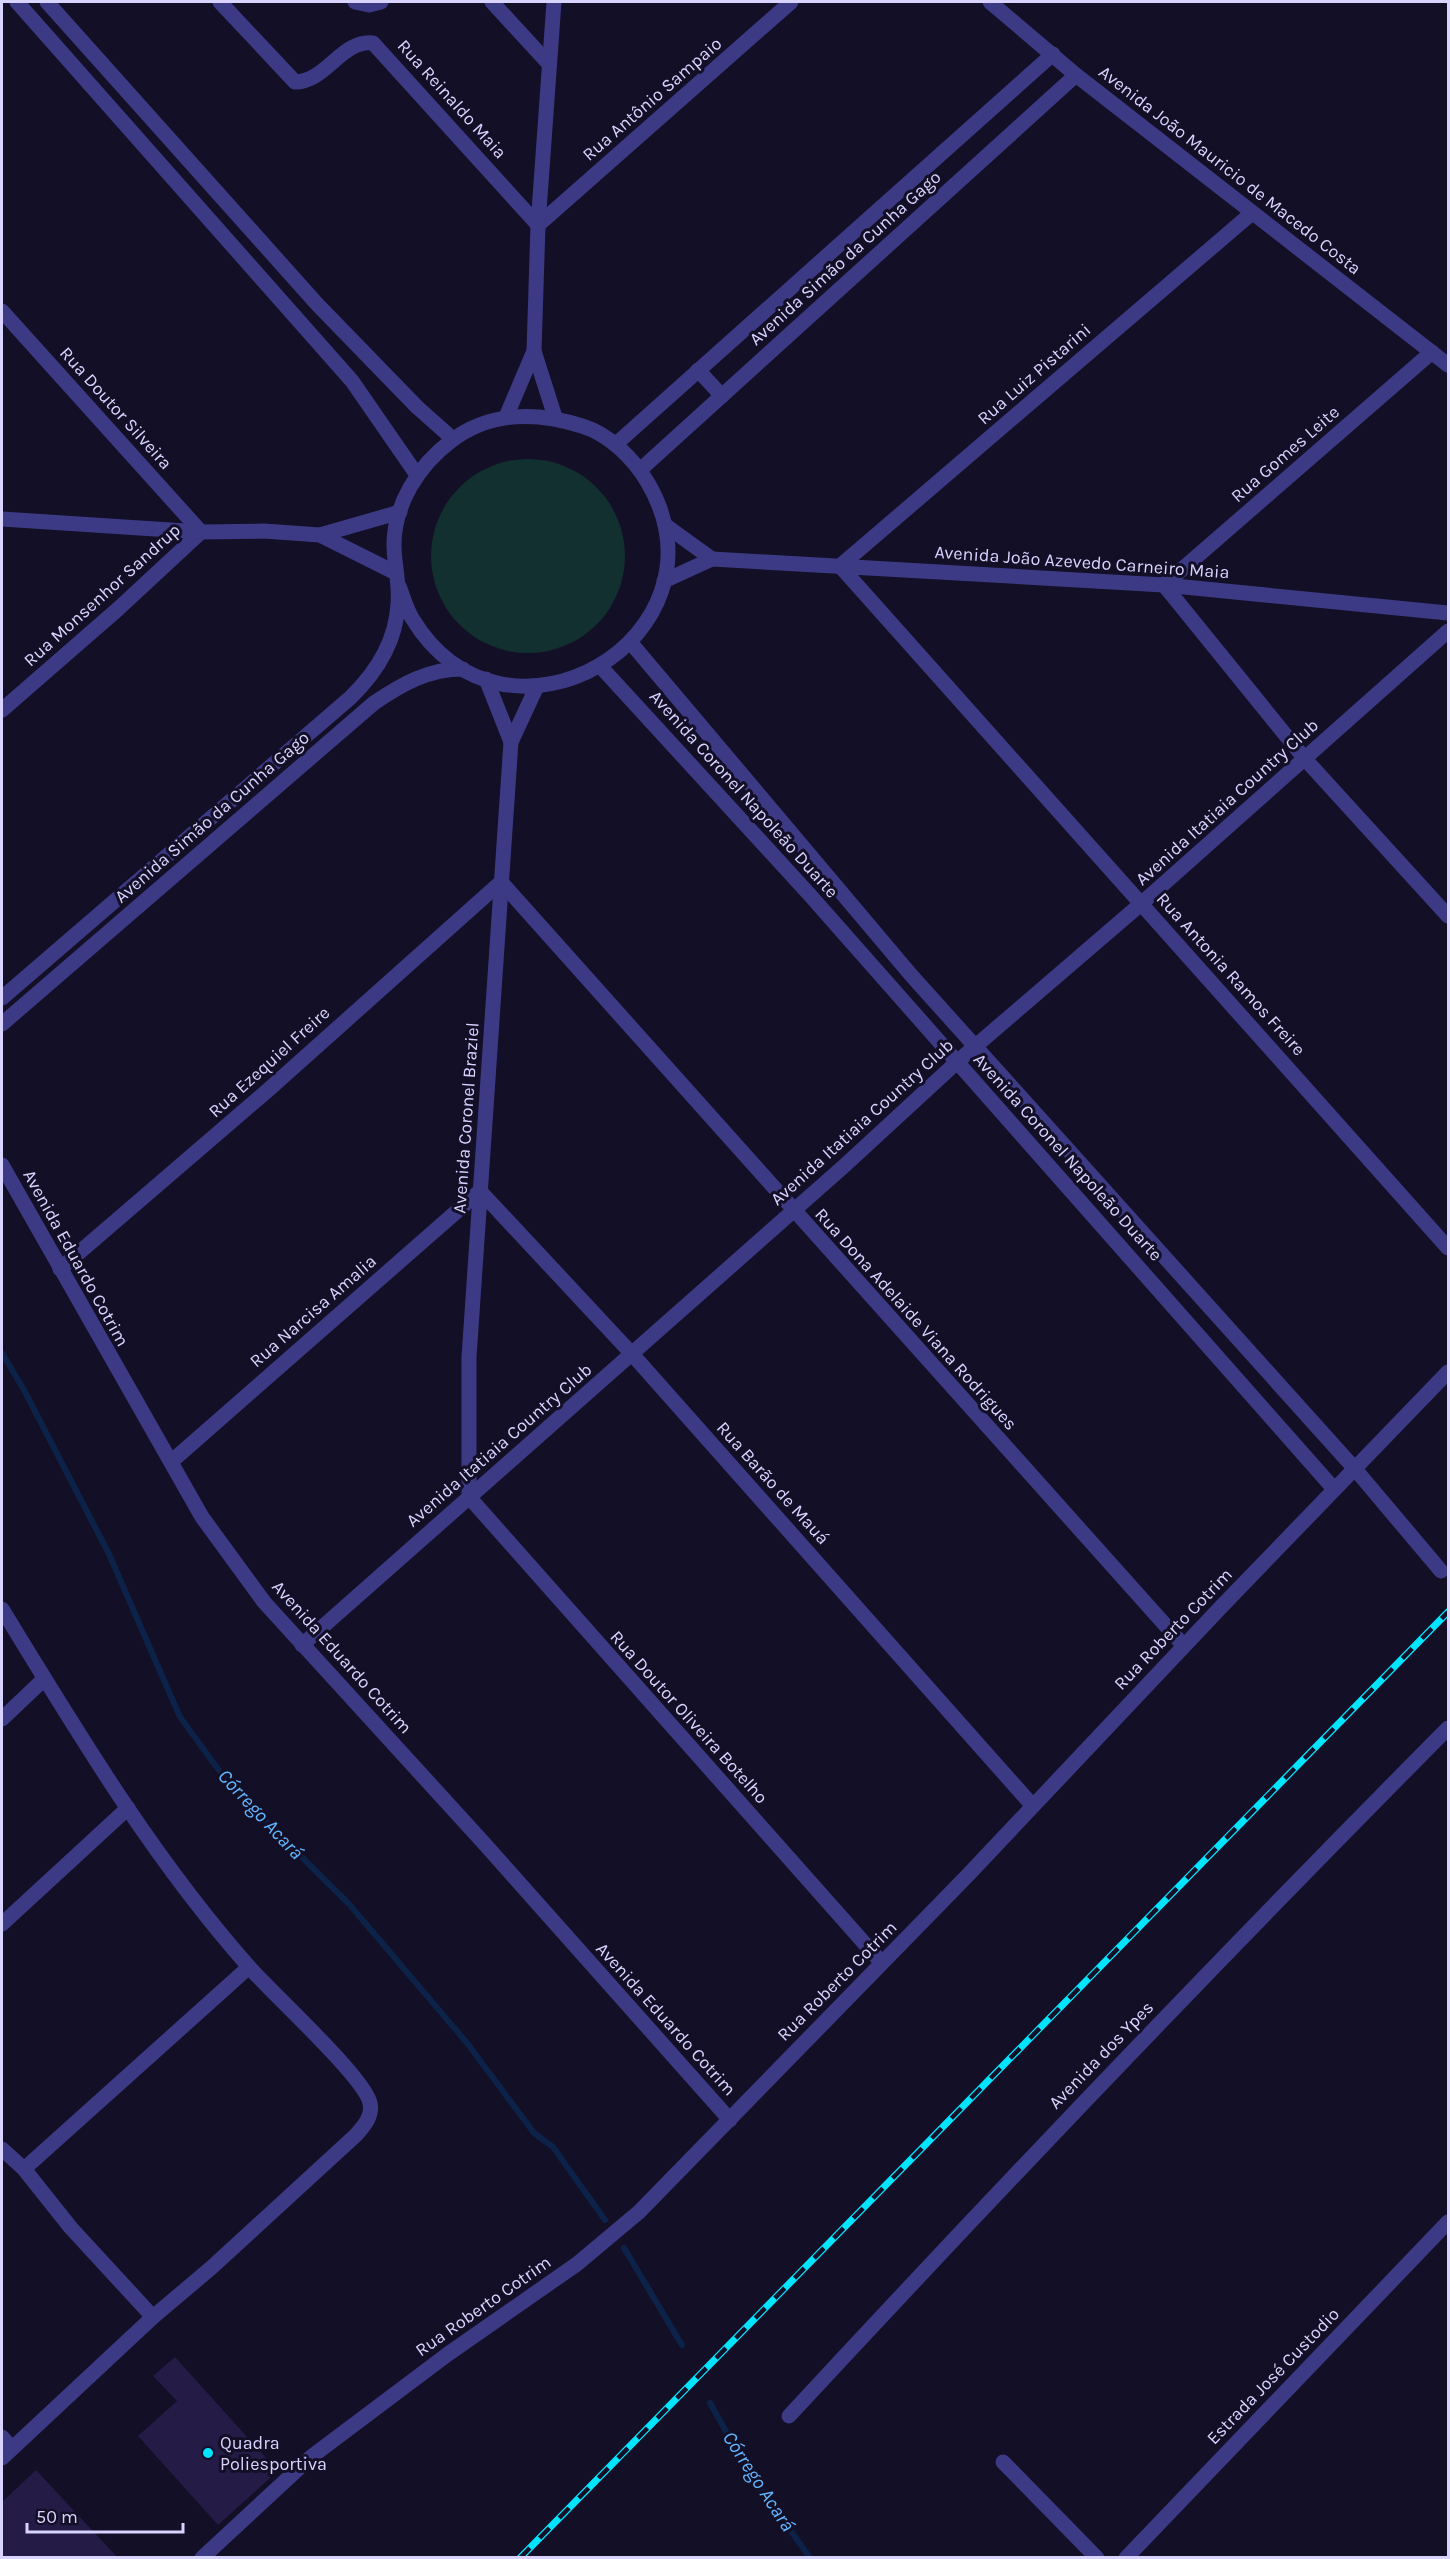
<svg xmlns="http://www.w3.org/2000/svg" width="1450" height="2559" viewBox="0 0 1450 2559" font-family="Karla,sans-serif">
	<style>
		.green { fill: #12302f }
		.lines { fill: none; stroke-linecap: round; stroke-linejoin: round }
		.stream { stroke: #0c2248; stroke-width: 6 }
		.building { fill: #241b47 }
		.minor { stroke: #3d3a85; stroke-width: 15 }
		.rail-casing { stroke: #00e5ff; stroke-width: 7 }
		.rail { stroke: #130f26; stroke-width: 4.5; stroke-dasharray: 14; stroke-linecap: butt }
		.poi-dot { fill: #00e5ff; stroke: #130f26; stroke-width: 2 }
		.labels { text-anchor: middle; stroke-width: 6; stroke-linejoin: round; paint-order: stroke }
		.street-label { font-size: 18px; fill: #d9d4ff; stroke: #130f26 }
		.poi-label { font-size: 18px; fill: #d9d4ff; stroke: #130f26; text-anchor: start }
		.water-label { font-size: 20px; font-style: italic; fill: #62b6ff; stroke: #130f26 }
	</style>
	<rect width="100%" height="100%" fill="#130f26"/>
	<circle class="green" cx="528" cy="556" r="97"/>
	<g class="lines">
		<g class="stream">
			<polyline points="2,1353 24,1390 109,1554 180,1717 232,1788 349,1904 467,2043 534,2133 553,2147 605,2220"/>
			<polyline points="624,2248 682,2345"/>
			<polyline points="710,2403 749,2472 810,2558"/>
		</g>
	</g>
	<g class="building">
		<polygon points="175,2357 278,2471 218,2525 138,2436 177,2401 153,2376"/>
		<polygon points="36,2470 118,2558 2,2558 2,2502"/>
	</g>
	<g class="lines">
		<g class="minor">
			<polyline points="17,2 352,381 417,475"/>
			<polyline points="47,2 317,304 417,407 453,439"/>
			<path d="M 220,2 L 295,82 C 326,82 342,39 373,43 L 538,225 L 791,2"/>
			<polyline points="355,2 369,5 381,2"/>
			<polyline points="492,2 549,64"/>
			<polyline points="554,2 538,225 534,351 555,417"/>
			<polyline points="990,2 1076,75 1448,365"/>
			<polyline points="1252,213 840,566 1448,1248"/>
			<polyline points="2,311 201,532 118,609 2,710"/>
			<polyline points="1432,352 1164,585 1305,759 1448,916"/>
			<polyline points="698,370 722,396"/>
			<polyline points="506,417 534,351"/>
			<polyline points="616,444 1053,54"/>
			<polyline points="640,470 1076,75"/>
			<polyline points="2,519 201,532 264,531 320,535 400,512"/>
			<polyline points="665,525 712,559"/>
			<polyline points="320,535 396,573"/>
			<polyline points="664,581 712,559 1164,585 1448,613"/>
			<polyline points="631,643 911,975 1355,1469 1441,1571"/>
			<polyline points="601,667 809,894 1334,1489"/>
			<polyline points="486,679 511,742"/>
			<polyline points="537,686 511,742 469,1357 469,1497 881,1962"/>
			<path d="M 2,998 L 350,698 C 377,672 396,642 398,604 C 400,584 394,565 394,545 C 394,504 419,465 451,441 C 490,411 538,412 582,426 C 609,434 634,459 648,483 C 737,636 505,773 412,618 C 406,608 403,596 399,586"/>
			<path d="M 2,1024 L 374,703 C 402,684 428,669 463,669"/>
			<polyline points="2,1165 202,1517 264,1602 482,1841 730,2120"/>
			<polyline points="60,1269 267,1091 501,882 1184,1646"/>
			<polyline points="172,1461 480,1191 632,1354 1032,1805"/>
			<path d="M 2,1609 C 78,1733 153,1859 250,1968 C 272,1993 365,2078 370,2103 C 373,2116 364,2126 356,2135 L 211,2268 L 153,2317 L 2,2458"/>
			<polyline points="302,1645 843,1167 957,1062 1142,903 1448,631"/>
			<polyline points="2,1719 43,1680"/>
			<polyline points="2,1924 128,1808"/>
			<polyline points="2,2149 24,2169 71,2228 153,2317"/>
			<polyline points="24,2169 249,1967"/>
			<path d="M 789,2416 C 1005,2183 1224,1954 1448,1728"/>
			<polyline points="2,2437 12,2448"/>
			<polyline points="1003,2462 1097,2558"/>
			<polyline points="202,2558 311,2457 448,2354 577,2264 639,2212 968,1875 1221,1607 1448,1372"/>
			<polyline points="1126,2558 1448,2222"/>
		</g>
		<defs>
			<polyline id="rail" points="520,2558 1448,1612"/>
		</defs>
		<use href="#rail" class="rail-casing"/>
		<use href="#rail" class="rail"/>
	</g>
	<circle class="poi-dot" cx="208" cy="2453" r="6"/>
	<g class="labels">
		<g class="street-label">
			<text transform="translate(452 99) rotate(48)" y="6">Rua Reinaldo Maia</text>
			<text transform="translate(652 99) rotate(-41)" y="6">Rua Antônio Sampaio</text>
			<text transform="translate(1230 170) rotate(38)" y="6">Avenida João Mauricio de Macedo Costa</text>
			<text transform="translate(845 258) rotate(-42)" y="6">Avenida Simão da Cunha Gago</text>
			<text transform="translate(1034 374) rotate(-41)" y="6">Rua Luiz Pistarini</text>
			<text transform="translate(116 408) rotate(48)" y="6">Rua Doutor Silveira</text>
			<text transform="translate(1285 454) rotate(-41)" y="6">Rua Gomes Leite</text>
			<text transform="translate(1082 562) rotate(4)" y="6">Avenida João Azevedo Carneiro Maia</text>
			<text transform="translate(102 595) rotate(-42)" y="6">Rua Monsenhor Sandrup</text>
			<text transform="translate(744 794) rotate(48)" y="6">Avenida Coronel Napoleão Duarte</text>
			<text transform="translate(1227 802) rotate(-42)" y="6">Avenida Itatiaia Country Club</text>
			<text transform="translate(212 817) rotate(-41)" y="6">Avenida Simão da Cunha Gago</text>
			<text transform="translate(1231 974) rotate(48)" y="6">Rua Antonia Ramos Freire</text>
			<text transform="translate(269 1062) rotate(-42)" y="6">Rua Ezequiel Freire</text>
			<text transform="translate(466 1118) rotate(-86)" y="6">Avenida Coronel Braziel</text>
			<text transform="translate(862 1122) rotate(-42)" y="6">Avenida Itatiaia Country Club</text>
			<text transform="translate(1068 1157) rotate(48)" y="6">Avenida Coronel Napoleão Duarte</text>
			<text transform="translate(76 1258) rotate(61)" y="6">Avenida Eduardo Cotrim</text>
			<text transform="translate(313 1311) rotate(-41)" y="6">Rua Narcisa Amalia</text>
			<text transform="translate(916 1319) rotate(48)" y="6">Rua Dona Adelaide Viana Rodrigues</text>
			<text transform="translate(499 1445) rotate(-41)" y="6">Avenida Itatiaia Country Club</text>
			<text transform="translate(773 1483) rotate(48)" y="6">Rua Barão de Mauá</text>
			<text transform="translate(1173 1629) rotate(-46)" y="6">Rua Roberto Cotrim</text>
			<text transform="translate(342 1657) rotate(48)" y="6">Avenida Eduardo Cotrim</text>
			<text transform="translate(689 1717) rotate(48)" y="6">Rua Doutor Oliveira Botelho</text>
			<text transform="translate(837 1981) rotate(-45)" y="6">Rua Roberto Cotrim</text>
			<text transform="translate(666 2019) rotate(48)" y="6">Avenida Eduardo Cotrim</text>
			<text transform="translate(1101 2055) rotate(-46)" y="6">Avenida dos Ypes</text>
			<text transform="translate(483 2306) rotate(-35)" y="6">Rua Roberto Cotrim</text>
			<text transform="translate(1273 2376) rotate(-46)" y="6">Estrada José Custodio</text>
		</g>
		<g class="poi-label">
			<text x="220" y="2449">Quadra<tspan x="220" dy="21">Poliesportiva</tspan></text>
		</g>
		<g class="water-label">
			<text transform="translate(261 1814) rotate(47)" y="7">Córrego Acará</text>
			<text transform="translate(759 2481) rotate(57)" y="7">Córrego Acará</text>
		</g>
	</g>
	<rect width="1450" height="2559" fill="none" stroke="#d9d4ff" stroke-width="6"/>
	<path d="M27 2523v9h156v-9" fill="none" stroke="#d9d4ff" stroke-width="3"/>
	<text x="36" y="2523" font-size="18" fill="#d9d4ff" stroke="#130f26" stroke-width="4.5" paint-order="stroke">50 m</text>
</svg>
